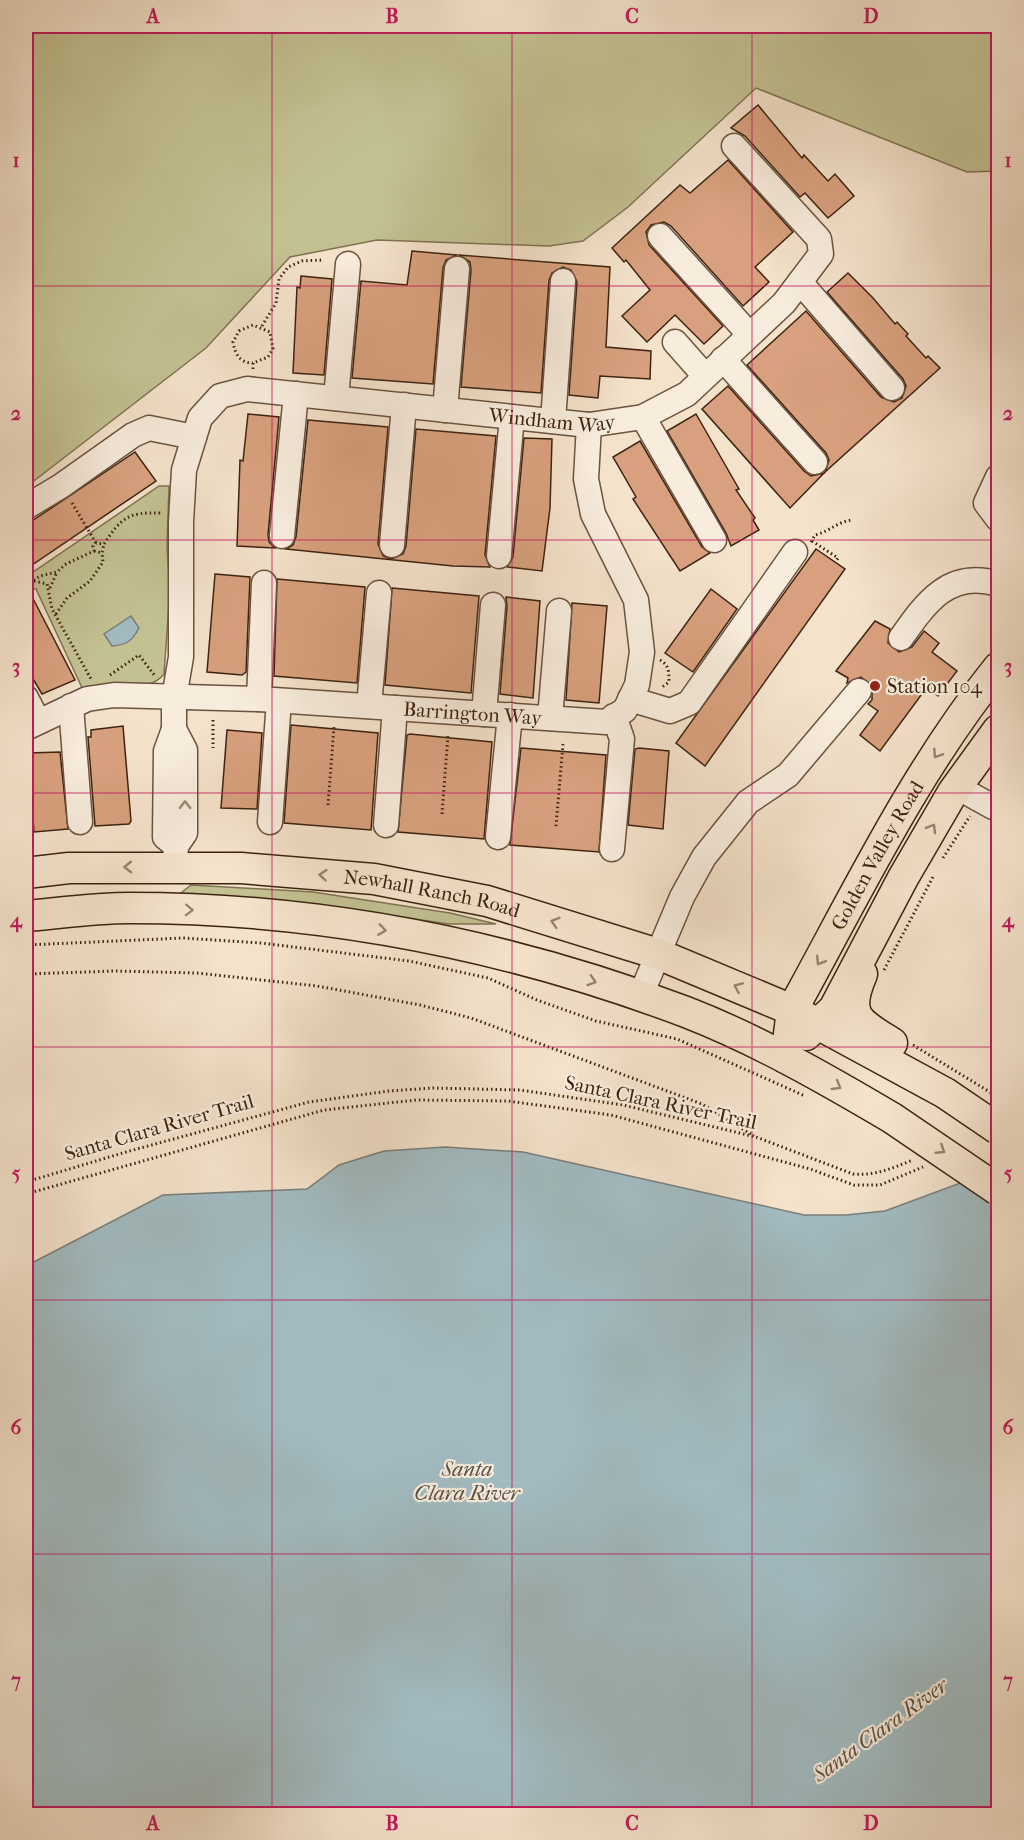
<svg xmlns="http://www.w3.org/2000/svg" width="1024" height="1840" viewBox="0 0 1024 1840" font-family="'IM FELL French Canon',serif">
	<style>
		.green { fill: #c3c192; stroke: #807251; stroke-width: 1.5 }
		.water { fill: #a1bbc1; stroke: #797e7a; stroke-width: 1.5 }
		.building { fill: #d8a07e; stroke: #3d2310; stroke-width: 1.5 }
		.lines { fill: none; stroke-linecap: round; stroke-linejoin: round }
		.minor-casing { stroke: #6b533f; stroke-width: 27 }
		.major-casing { stroke: #3d2310; stroke-width: 33 }
		.path { stroke: #3d2310; stroke-width: 3; stroke-dasharray: 1.5 3; stroke-linecap: butt }
		.minor { stroke: #f8ecdd; stroke-width: 24 }
		.major { stroke: #f4e2cb; stroke-width: 30 }
		.major-bridge-casing { stroke: #3d2310; stroke-width: 33; stroke-linecap: butt }
		.major-bridge { stroke: #f4e2cb; stroke-width: 30 }
		.oneway { stroke: #98826e }
		.oneway2 { stroke: #9a8876 }
		.grid { fill: none; stroke: #c2185b; stroke-width: 1.5; stroke-opacity: 0.55 }
		.poi-dot { fill: #8f2418; stroke: #f8ecdd; stroke-width: 2 }
		.labels { text-anchor: middle; stroke-width: 4.5; stroke-linejoin: round; paint-order: stroke }
		.street-label { font-size: 20px; fill: #3d2310; stroke: #f8ecdd }
		.poi-label { font-size: 20px; fill: #3d2310; stroke: #f8ecdd; text-anchor: start }
		.water-label { font-size: 21px; font-style: italic; fill: #5b5145; stroke: #f8ecdd }
		.neatline { fill: none; stroke: #c2185b; stroke-width: 2 }
		.grid-label { font-size: 20px; text-anchor: middle; font-weight: bold; fill: #c2185b }
	</style>
	<rect width="100%" height="100%" fill="#f4e2cb"/>
	<filter id="stains"><feTurbulence type="fractalNoise" baseFrequency=".00333" numOctaves="4"/><feColorMatrix values="0 0 0 0 .2 0 0 0 0 .09 0 0 0 0 .02 0 0 0 .5 -.17"/></filter>
	<radialGradient id="worn" r=".72"><stop offset=".6" stop-color="#630" stop-opacity="0"/><stop offset="1" stop-color="#630" stop-opacity=".3"/></radialGradient>
	<g class="green">
		<polygon points="26,26 998,26 998,171 967,172 756,88 628,207 583,241 549,246 377,240 290,257 206,348 26,487"/>
		<path d="M 159,486 L 169,486 L 167,547 L 170,590 L 164,674 C 151,692 106,690 84,692 L 36,589 L 26,589 L 26,577 Z"/>
		<polygon points="191,885 313,892 450,913 496,924 449,924 312,904 177,896"/>
	</g>
	<g class="water">
		<path d="M 131,616 L 139,628 C 132,641 127,645 112,646 L 104,634 Z"/>
		<polygon points="445,1147 523,1152 804,1215 846,1215 885,1211 998,1169 998,1814 26,1814 26,1266 163,1195 307,1189 339,1165 384,1151"/>
	</g>
	<g class="building">
		<polygon points="758,105 802,158 804,155 828,181 835,174 854,196 828,218 805,193 800,197 745,136 731,128"/>
		<polygon points="728,160 793,232 755,267 769,282 743,306 671,226 664,222 651,225 646,232 649,245 723,326 704,344 675,315 647,342 622,316 650,290 626,260 624,262 612,248 680,185 690,193"/>
		<polygon points="412,251 457,255 446,260 443,268 433,384 352,378 361,281 407,285"/>
		<polygon points="459,255 610,267 606,347 651,351 650,379 600,376 598,398 569,395 577,282 571,270 563,267 552,273 549,280 541,393 461,387 471,270 470,262"/>
		<polygon points="848,273 873,298 895,324 897,322 908,334 906,336 926,358 928,356 940,368 825,472 829,460 826,453 747,365 806,311 881,397 894,402 902,398 906,386 903,379 827,292"/>
		<polygon points="301,276 332,279 324,375 293,373 297,287 300,288"/>
		<polygon points="728,386 804,471 811,476 824,473 790,508 702,409"/>
		<polygon points="248,414 279,417 268,535 269,542 275,548 237,546 240,460 243,461"/>
		<polygon points="696,414 739,489 736,490 755,518 753,520 759,530 731,546 726,533 667,431"/>
		<polygon points="308,420 388,427 378,544 383,556 391,559 403,554 406,546 416,429 496,436 485,555 490,567 453,566 286,549 293,545 296,537"/>
		<polygon points="524,438 552,439 550,508 542,571 507,567 513,557"/>
		<polygon points="640,441 702,547 710,553 680,571 633,499 636,497 613,457"/>
		<polygon points="135,452 156,481 26,569 26,525"/>
		<polygon points="816,549 845,569 705,766 676,743"/>
		<polygon points="215,574 250,577 246,672 242,675 207,672"/>
		<polygon points="277,579 365,587 357,683 274,676"/>
		<polygon points="26,585 75,680 42,694 26,667"/>
		<polygon points="392,588 479,596 471,693 385,685"/>
		<polygon points="711,589 737,609 693,672 665,653"/>
		<polygon points="506,597 540,601 533,698 500,694 507,606"/>
		<polygon points="572,603 607,606 599,703 566,700"/>
		<polygon points="875,621 890,629 888,643 899,652 912,647 924,631 939,643 932,652 957,671 938,696 927,687 880,751 860,735 878,711 868,704 872,700 872,686 861,677 847,683 848,678 836,671"/>
		<polygon points="291,725 378,733 371,830 284,823"/>
		<polygon points="123,726 131,821 129,824 95,826 88,737 91,737 91,730"/>
		<polygon points="227,730 262,733 257,809 221,808"/>
		<polygon points="410,734 492,742 484,839 398,832 407,735"/>
		<polygon points="521,748 606,755 599,852 510,845"/>
		<polygon points="639,748 669,751 663,829 628,825 635,749"/>
		<polygon points="60,752 68,829 34,832 28,753"/>
	</g>
	<g class="lines">
		<defs>
			<g id="minor">
				<polyline points="660,236 749,334"/>
				<polyline points="800,282 892,388"/>
				<polyline points="675,342 705,376"/>
				<polyline points="723,359 815,462"/>
				<polyline points="336,398 348,264"/>
				<polyline points="445,410 457,269"/>
				<polyline points="643,417 714,540"/>
				<polyline points="553,421 563,281"/>
				<polyline points="998,477 986,503 998,519"/>
				<polyline points="26,507 61,486 133,435 149,428 194,437"/>
				<polyline points="282,536 296,394"/>
				<polyline points="392,545 404,405"/>
				<polyline points="499,556 512,417"/>
				<path d="M 901,638 C 926,602 950,569 998,584"/>
				<polyline points="26,698 38,721"/>
				<polyline points="259,699 264,583"/>
				<polyline points="630,699 670,711 689,703 795,552"/>
				<polyline points="71,706 80,822"/>
				<polyline points="369,706 379,593"/>
				<polyline points="484,714 493,605"/>
				<polyline points="550,718 559,611"/>
				<path id="s1" d="M 26,728 L 87,699 L 114,695 L 259,699 L 606,722 L 625,710 L 637,685 L 642,652 L 636,600 L 593,514 L 586,479 L 589,425"/>
				<polyline points="174,729 185,750 185,833 176,846 175,862"/>
				<polyline points="957,787 993,807 998,803"/>
				<polyline points="270,822 279,701"/>
				<polyline points="386,825 395,708"/>
				<polyline points="498,837 510,715"/>
				<path id="s2" d="M 176,846 L 165,837 L 166,751 L 174,729 L 174,698 L 181,657 L 181,522 L 184,470 L 200,418 L 220,396 L 247,389 L 589,425 L 643,417 L 687,394 L 784,303 L 821,254 L 819,239 L 734,146"/>
				<polyline points="612,849 622,739 614,716"/>
				<polyline points="640,997 682,897 704,857 748,802 788,775 859,691"/>
			</g>
			<g id="major">
				<path id="s3" d="M 26,873 L 69,868 L 241,868 L 374,879 L 487,901 L 658,954 L 792,1010 L 945,1093"/>
				<path d="M 26,916 C 60,913 95,908 130,908 C 320,908 508,945 686,1012 C 758,1040 826,1079 892,1118"/>
				<path d="M 862,974 C 844,1016 858,1022 892,1043"/>
				<polyline points="806,1035 834,1009 903,878 953,792 998,730"/>
				<path id="s4" d="M 786,1058 L 792,1010 L 802,992 C 862,882 919,766 998,668"/>
			</g>
		</defs>
		<use href="#minor" class="minor-casing"/>
		<use href="#major" class="major-casing"/>
		<g class="path">
			<polyline points="262,326 276,303 279,279 288,267 302,261 323,260"/>
			<path d="M 253,369 L 253,363 L 268,357 L 273,349 L 270,332 L 253,325 L 239,331 L 233,342 C 235,354 240,363 253,363"/>
			<polyline points="72,503 96,543"/>
			<polyline points="812,541 838,558 836,561"/>
			<path d="M 811,542 L 815,535 C 829,532 838,521 853,520"/>
			<polyline points="94,551 102,553 104,544"/>
			<polyline points="34,581 47,584 52,609 91,679"/>
			<path d="M 26,585 L 40,576 L 57,572 L 66,564 L 94,551 L 93,546 L 96,543 L 104,544 C 122,517 128,512 161,513"/>
			<polyline points="50,588 57,572"/>
			<polyline points="56,614 67,598 90,581 103,562 102,553"/>
			<path d="M 660,660 C 669,665 669,672 669,682 L 661,688"/>
			<polyline points="110,675 139,655 155,676"/>
			<polyline points="213,720 213,748"/>
			<polyline points="992,783 998,773"/>
			<polyline points="328,805 334,727"/>
			<polyline points="442,814 448,735"/>
			<polyline points="556,826 563,744"/>
			<polyline points="943,858 970,816"/>
			<polyline points="26,945 183,938 261,943 409,961 488,978 537,1000 596,1021 677,1039 805,1096"/>
			<polyline points="884,970 934,875"/>
			<polyline points="26,974 115,971 197,973 317,986 420,1005 471,1018 702,1104 754,1136"/>
			<polyline points="913,1045 998,1097"/>
			<path d="M 26,1182 L 126,1152 L 309,1102 L 389,1091 L 433,1088 L 520,1090 L 623,1105 L 756,1137 L 853,1174 C 876,1176 892,1168 913,1160"/>
			<polyline points="26,1194 324,1110 416,1100 508,1101 611,1115 810,1169 854,1185 880,1185 923,1167"/>
		</g>
		<use href="#minor" class="minor"/>
		<use href="#major" class="major"/>
		<defs>
			<g id="major-bridge">
				<polyline points="945,1093 998,1129"/>
				<polyline points="892,1118 998,1190"/>
			</g>
		</defs>
		<use href="#major-bridge" class="major-bridge-casing"/>
		<use href="#major-bridge" class="major-bridge"/>
	</g>
	<defs><path id="oneway-chevron" d="M-2-3.5L2.5 0L-2 3.5" fill="none" stroke-width="1.6" stroke-linecap="round" stroke-linejoin="round" transform="scale(1.5)"/></defs>
	<g class="oneway">
		<use href="#oneway-chevron" transform="translate(937 754) rotate(123)"/>
		<use href="#oneway-chevron" transform="translate(932 828) rotate(-60)"/>
		<use href="#oneway-chevron" transform="translate(128 867) rotate(179)"/>
		<use href="#oneway-chevron" transform="translate(323 875) rotate(-175)"/>
		<use href="#oneway-chevron" transform="translate(189 910) rotate(2)"/>
		<use href="#oneway-chevron" transform="translate(555 922) rotate(-163)"/>
		<use href="#oneway-chevron" transform="translate(382 930) rotate(8)"/>
		<use href="#oneway-chevron" transform="translate(820 961) rotate(122)"/>
		<use href="#oneway-chevron" transform="translate(592 981) rotate(18)"/>
		<use href="#oneway-chevron" transform="translate(738 987) rotate(-157)"/>
		<use href="#oneway-chevron" transform="translate(837 1086) rotate(30)"/>
		<use href="#oneway-chevron" transform="translate(941 1150) rotate(33)"/>
	</g>
	<use class="oneway2" href="#oneway-chevron" transform="translate(185 805) rotate(-90)"/>
	<path class="grid" d="M 272,26 L 272,1814M 512,26 L 512,1814M 752,26 L 752,1814M 26,286 L 998,286M 26,540 L 998,540M 26,793 L 998,793M 26,1047 L 998,1047M 26,1300 L 998,1300M 26,1554 L 998,1554"/>
	<circle class="poi-dot" cx="875" cy="686" r="6"/>
	<g class="labels">
		<g class="street-label">
			<text dy="7" stroke="none"><textPath href="#s2" startOffset="802">Windham Way</textPath></text>
			<text dy="7" stroke="none"><textPath href="#s1" startOffset="454">Barrington Way</textPath></text>
			<text dy="7" stroke="none"><textPath href="#s4" startOffset="225">Golden Valley Road</textPath></text>
			<text dy="7" stroke="none"><textPath href="#s3" startOffset="408">Newhall Ranch Road</textPath></text>
			<text transform="translate(661 1102) rotate(12)" y="7">Santa Clara River Trail</text>
			<text transform="translate(159 1127) rotate(-16)" y="7">Santa Clara River Trail</text>
		</g>
		<g class="poi-label">
			<text x="887" y="693">Station 104</text>
		</g>
		<g class="water-label">
			<text x="467" y="1476">Santa<tspan x="467" dy="24">Clara River</tspan></text>
			<text transform="translate(880 1730) rotate(-36)" y="7">Santa Clara River</text>
		</g>
	</g>
	<rect width="1024" height="1840" fill="none" stroke="#f4e2cb" stroke-width="66"/>
	<rect x="33" y="33" width="958" height="1774" class="neatline"/>
	<g class="grid-label">
		<text x="153" y="23">A</text>
		<text x="392" y="23">B</text>
		<text x="632" y="23">C</text>
		<text x="871" y="23">D</text>
		<text x="16" y="167">1</text>
		<text x="1008" y="167">1</text>
		<text x="16" y="420">2</text>
		<text x="1008" y="420">2</text>
		<text x="16" y="673">3</text>
		<text x="1008" y="673">3</text>
		<text x="16" y="927">4</text>
		<text x="1008" y="927">4</text>
		<text x="16" y="1180">5</text>
		<text x="1008" y="1180">5</text>
		<text x="16" y="1434">6</text>
		<text x="1008" y="1434">6</text>
		<text x="16" y="1687">7</text>
		<text x="1008" y="1687">7</text>
		<text x="153" y="1830">A</text>
		<text x="392" y="1830">B</text>
		<text x="632" y="1830">C</text>
		<text x="871" y="1830">D</text>
	</g>
	<rect width="100%" height="100%" filter="url(#stains)"/>
	<rect width="100%" height="100%" fill="url(#worn)"/>
</svg>
